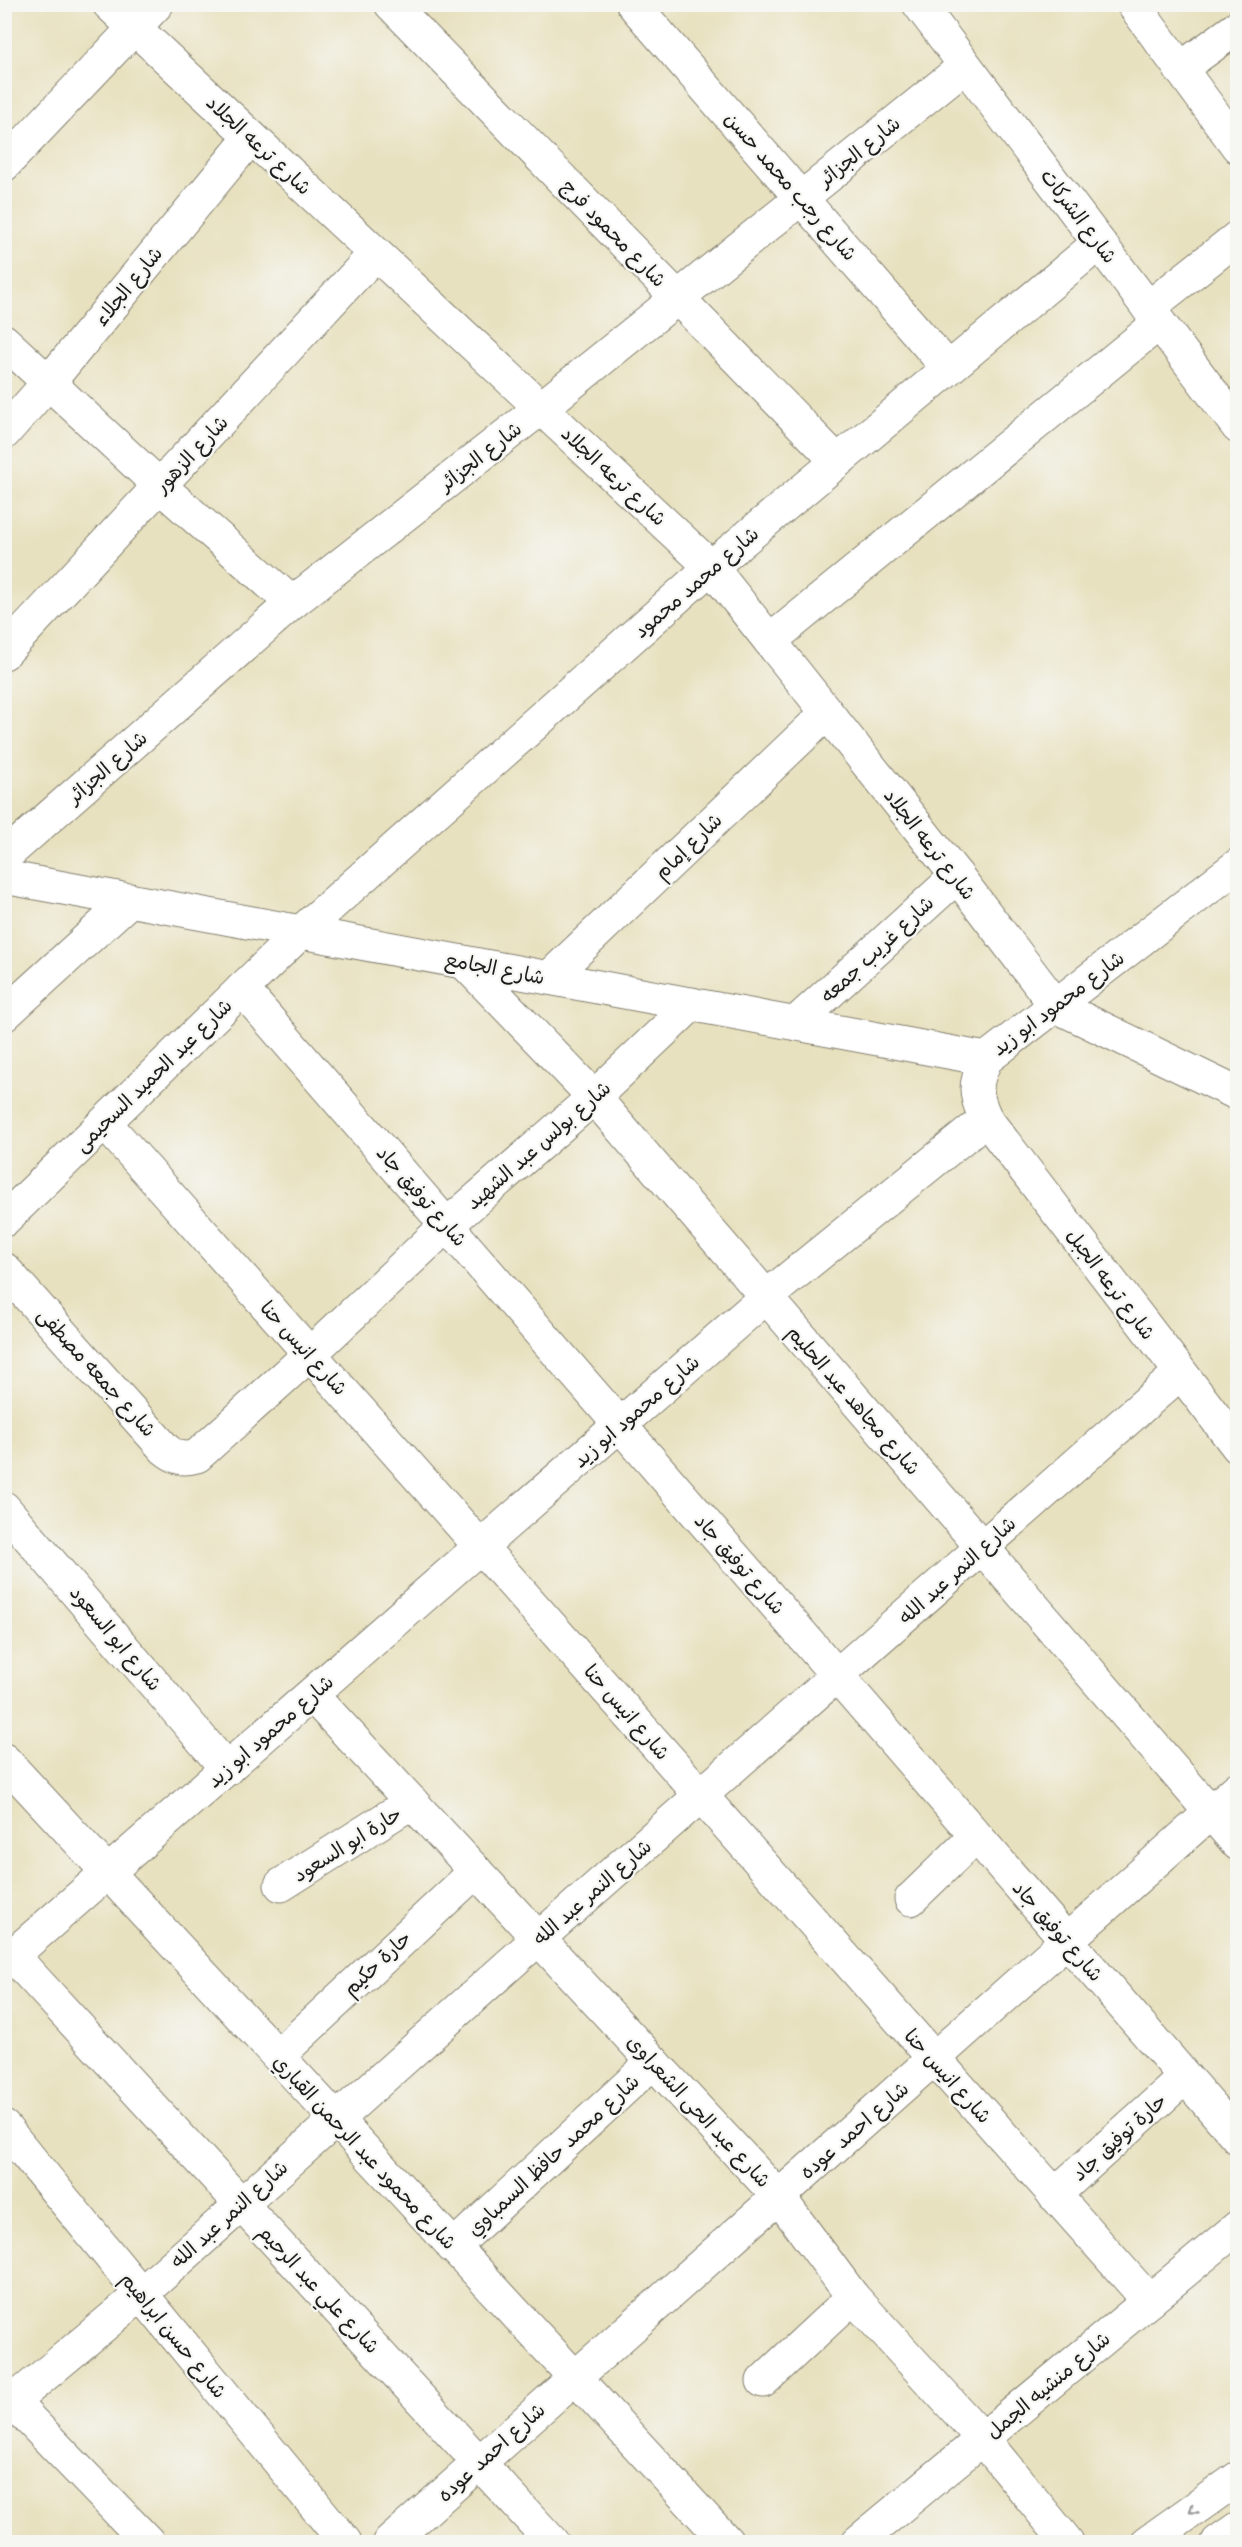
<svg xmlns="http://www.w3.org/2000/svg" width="1242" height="2547" viewBox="0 0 1242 2547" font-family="Sriracha,'Playpen Sans Arabic',sans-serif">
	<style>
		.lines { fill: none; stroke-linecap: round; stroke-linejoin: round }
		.minor-casing { stroke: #827e6e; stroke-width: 35 }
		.major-casing { stroke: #827e6e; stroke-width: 35 }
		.minor { stroke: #fff; stroke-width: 33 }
		.major { stroke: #fff; stroke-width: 33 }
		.oneway { stroke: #999 }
		.labels { text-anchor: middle; stroke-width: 4.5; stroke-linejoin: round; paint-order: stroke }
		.street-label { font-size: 20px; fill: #1c1c1c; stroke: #f6f6f2 }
	</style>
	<rect width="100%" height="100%" fill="#f6f6f2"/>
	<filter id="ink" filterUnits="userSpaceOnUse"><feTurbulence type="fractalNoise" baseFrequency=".0167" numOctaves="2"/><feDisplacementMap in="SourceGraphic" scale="12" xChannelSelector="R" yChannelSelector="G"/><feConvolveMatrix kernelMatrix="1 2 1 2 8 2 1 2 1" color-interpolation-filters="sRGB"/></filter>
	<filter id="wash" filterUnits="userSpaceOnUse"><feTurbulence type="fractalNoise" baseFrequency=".008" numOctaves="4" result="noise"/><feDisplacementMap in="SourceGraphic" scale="24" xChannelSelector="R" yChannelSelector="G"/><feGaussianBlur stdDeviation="1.35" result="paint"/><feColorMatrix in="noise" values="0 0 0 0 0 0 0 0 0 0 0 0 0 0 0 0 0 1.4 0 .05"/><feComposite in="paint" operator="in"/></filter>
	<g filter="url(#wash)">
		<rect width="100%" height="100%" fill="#e8e1bf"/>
	</g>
	<g filter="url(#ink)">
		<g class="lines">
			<defs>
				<g id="minor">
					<polyline points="109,4 711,567 957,876 1056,1006 1238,1094"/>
					<polyline points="391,4 837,461"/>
					<polyline points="633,4 948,368"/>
					<polyline points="1133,4 1238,147"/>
					<polyline points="1180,69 1238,27"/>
					<polyline points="4,165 157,4"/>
					<polyline points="1148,308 1238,237"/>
					<polyline points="4,341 161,487 292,603"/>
					<polyline points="4,433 49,382 251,137"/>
					<polyline points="770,641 1159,323"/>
					<polyline points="4,653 375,254"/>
					<polyline points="4,857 292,603 541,408 965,66"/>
					<polyline points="4,877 986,1059"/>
					<polyline points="464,962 594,1097 1238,1844"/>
					<polyline points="549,978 827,713"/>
					<polyline points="242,989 1238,2138"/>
					<polyline points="4,1015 130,900"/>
					<polyline points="797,1022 957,876"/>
					<polyline points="986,1119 1238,1447"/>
					<polyline points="105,1123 1149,2301"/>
					<polyline points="4,1220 302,931 711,567 1099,243"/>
					<path d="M 4,1269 L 165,1449 C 176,1458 183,1460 197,1456 L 310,1354 L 447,1225 L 594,1097 L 692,1004"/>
					<polyline points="4,1508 227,1769"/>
					<polyline points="312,1695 778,2196 853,2297 983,2439 1067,2542"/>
					<polyline points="4,1760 727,2542"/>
					<polyline points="281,1885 412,1802"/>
					<polyline points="911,1899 975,1837"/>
					<polyline points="13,1956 552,2542"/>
					<path d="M 4,1963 L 766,1297 L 986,1119 C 974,1094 974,1084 986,1059 L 1238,865"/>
					<polyline points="278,2056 476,1871"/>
					<polyline points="4,2127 345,2542"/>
					<polyline points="1054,2195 1184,2078"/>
					<polyline points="453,2247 653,2062"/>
					<polyline points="763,2381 853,2297"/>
					<polyline points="4,2393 148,2542"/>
					<polyline points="4,2409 140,2295 539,1938 1180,1373"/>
					<polyline points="390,2542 1238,1788"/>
					<polyline points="858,2542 1238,2227"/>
				</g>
				<g id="major">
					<polyline points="919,4 1238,427"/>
					<polyline points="1148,2542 1238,2478"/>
					<polyline points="1218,2542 1238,2528"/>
				</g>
			</defs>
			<use href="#minor" class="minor-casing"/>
			<use href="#major" class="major-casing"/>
			<use href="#minor" class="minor"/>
			<use href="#major" class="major"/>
		</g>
		<defs><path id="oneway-chevron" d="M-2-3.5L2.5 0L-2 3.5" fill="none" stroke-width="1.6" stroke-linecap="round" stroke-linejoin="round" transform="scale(1.5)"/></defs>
		<use class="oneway" href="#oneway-chevron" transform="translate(1193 2510) rotate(144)"/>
	</g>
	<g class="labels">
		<g class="street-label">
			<text transform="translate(259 145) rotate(43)" y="7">شارع ترعه الجلاد</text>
			<text transform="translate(859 151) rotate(-39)" y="7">شارع الجزائر</text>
			<text transform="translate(791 186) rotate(49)" y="7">شارع رجب محمد حسن</text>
			<text transform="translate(1079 216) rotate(53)" y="7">شارع الشركات</text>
			<text transform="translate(614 233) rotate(46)" y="7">شارع محمود فرج</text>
			<text transform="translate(128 286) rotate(-51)" y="7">شارع الجلاء</text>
			<text transform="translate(191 454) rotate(-47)" y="7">شارع الزهور</text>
			<text transform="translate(480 456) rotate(-38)" y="7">شارع الجزائر</text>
			<text transform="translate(614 476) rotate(43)" y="7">شارع ترعه الجلاد</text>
			<text transform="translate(696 582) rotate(-41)" y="7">شارع محمد محمود</text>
			<text transform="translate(107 767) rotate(-41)" y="7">شارع الجزائر</text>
			<text transform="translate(930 844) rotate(52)" y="7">شارع ترعه الجلاد</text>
			<text transform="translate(688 846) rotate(-44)" y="7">شارع إمام</text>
			<text transform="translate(877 949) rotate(-43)" y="7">شارع غريب جمعه</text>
			<text transform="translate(495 968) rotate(11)" y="7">شارع الجامع</text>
			<text transform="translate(1058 1003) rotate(-37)" y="7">شارع محمود ابو زيد</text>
			<text transform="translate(153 1075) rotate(-44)" y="7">شارع عبد الحميد السحيمى</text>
			<text transform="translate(538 1145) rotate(-41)" y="7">شارع بولس عبد الشهيد</text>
			<text transform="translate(422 1196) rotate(49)" y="7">شارع توفيق جاد</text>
			<text transform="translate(1111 1284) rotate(53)" y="7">شارع ترعه الجبل</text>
			<text transform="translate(304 1348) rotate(48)" y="7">شارع انيس حنا</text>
			<text transform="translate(97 1372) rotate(48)" y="7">شارع جمعه مصطفى</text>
			<text transform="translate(854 1400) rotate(49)" y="7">شارع مجاهد عبد الحليم</text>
			<text transform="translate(636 1411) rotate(-41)" y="7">شارع محمود ابو زيد</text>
			<text transform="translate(740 1564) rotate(49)" y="7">شارع توفيق جاد</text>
			<text transform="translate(957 1570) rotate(-42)" y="7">شارع النمر عبد الله</text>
			<text transform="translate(116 1638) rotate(50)" y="7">شارع ابو السعود</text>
			<text transform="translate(627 1712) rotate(49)" y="7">شارع انيس حنا</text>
			<text transform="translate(270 1731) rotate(-41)" y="7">شارع محمود ابو زيد</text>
			<text transform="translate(347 1844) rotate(-32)" y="7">حارة ابو السعود</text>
			<text transform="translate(592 1892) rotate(-41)" y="7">شارع النمر عبد الله</text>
			<text transform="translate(1058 1931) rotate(49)" y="7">شارع توفيق جاد</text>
			<text transform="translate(377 1963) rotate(-43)" y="7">حارة حكيم</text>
			<text transform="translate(948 2076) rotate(48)" y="7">شارع انيس حنا</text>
			<text transform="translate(699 2111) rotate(47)" y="7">شارع عبد الحى الشعراوى</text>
			<text transform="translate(854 2130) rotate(-41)" y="7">شارع احمد عوده</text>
			<text transform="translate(1119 2137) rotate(-42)" y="7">حارة توفيق جاد</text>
			<text transform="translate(365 2152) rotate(47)" y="7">شارع محمود عبد الرحمن القباري</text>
			<text transform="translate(553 2155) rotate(-43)" y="7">شارع محمد حافظ السمباوي</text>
			<text transform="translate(229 2214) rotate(-42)" y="7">شارع النمر عبد الله</text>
			<text transform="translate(319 2289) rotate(47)" y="7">شارع علي عبد الرحيم</text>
			<text transform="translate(174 2335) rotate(51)" y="7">شارع حسن ابراهيم</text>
			<text transform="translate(1048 2385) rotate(-40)" y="7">شارع منشيه الجمل</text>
			<text transform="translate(491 2452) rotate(-42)" y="7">شارع احمد عوده</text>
		</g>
	</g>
	<rect width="1242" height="2547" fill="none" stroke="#f6f6f2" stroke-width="24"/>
</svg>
